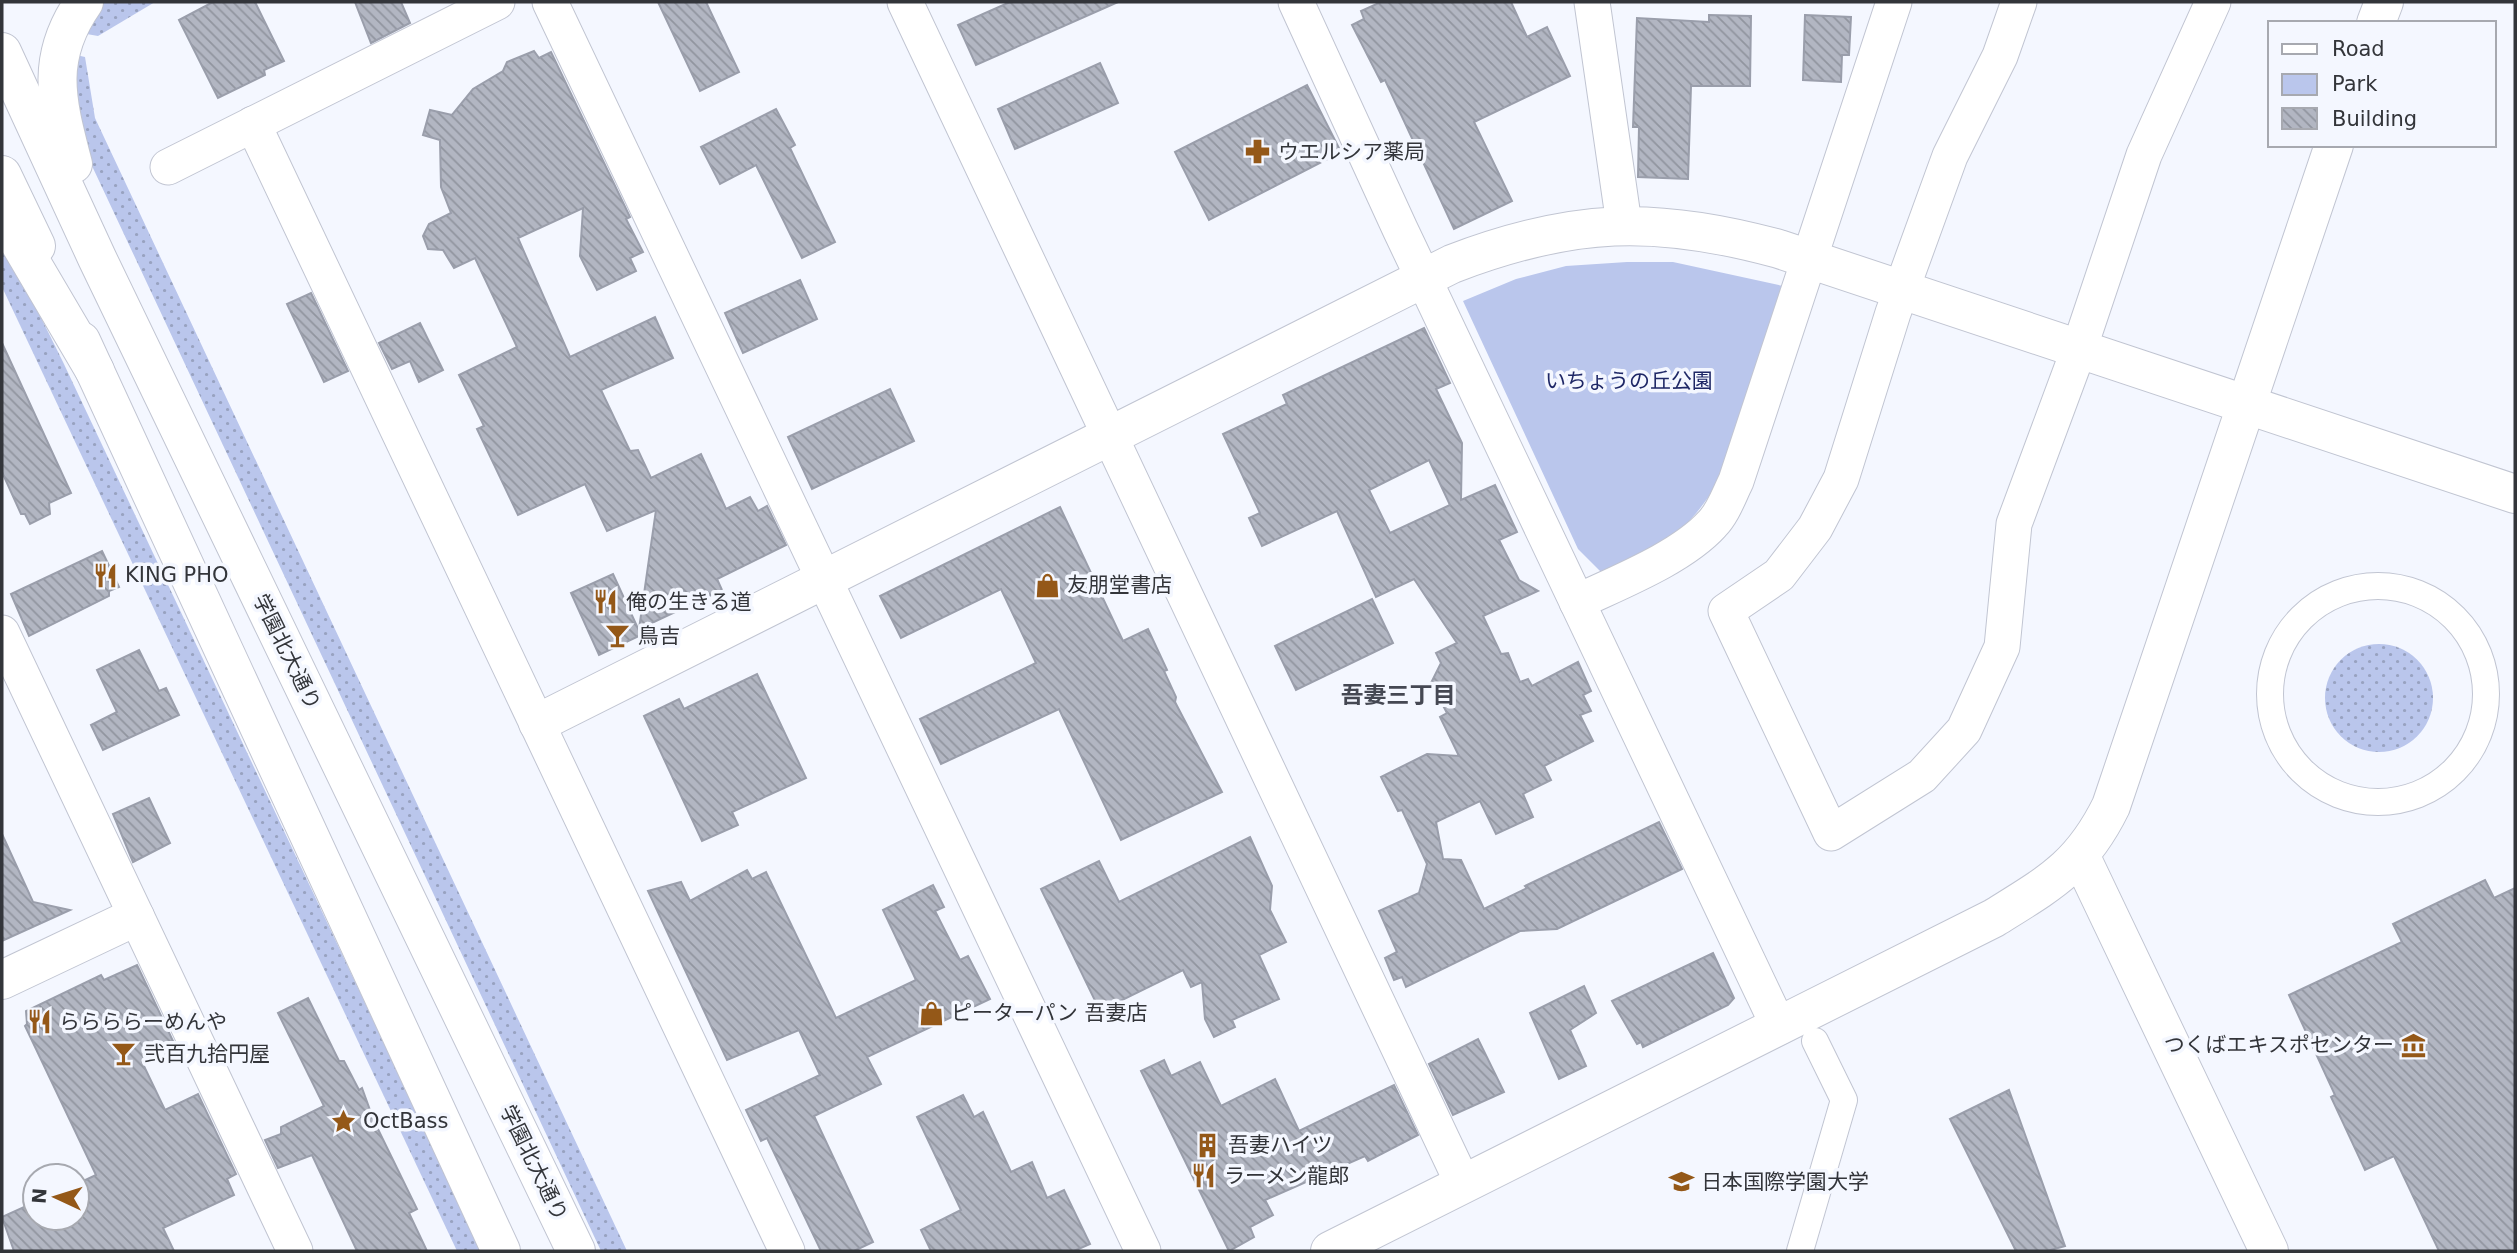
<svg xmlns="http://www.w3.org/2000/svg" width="2517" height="1253" viewBox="0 0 2517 1253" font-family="'DejaVu Sans','Noto Sans JP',sans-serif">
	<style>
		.grass { fill: url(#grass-dots) }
		.park { fill: #bac6ec }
		.building { fill: url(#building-back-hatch); stroke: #9a9eab; stroke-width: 2; fill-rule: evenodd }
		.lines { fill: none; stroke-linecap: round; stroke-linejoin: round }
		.pedestrian-casing { stroke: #c1c5d2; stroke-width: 28 }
		.minor-casing { stroke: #c1c5d2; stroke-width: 37 }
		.tertiary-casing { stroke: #c1c5d2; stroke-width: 40 }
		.secondary-casing { stroke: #c1c5d2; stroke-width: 40 }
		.primary-casing { stroke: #c1c5d2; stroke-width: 40 }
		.pedestrian { stroke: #fff; stroke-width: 26 }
		.minor { stroke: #fff; stroke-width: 35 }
		.tertiary { stroke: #fff; stroke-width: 38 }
		.secondary { stroke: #fff; stroke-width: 38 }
		.primary { stroke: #fff; stroke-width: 38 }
		.labels { text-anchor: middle; stroke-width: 7; stroke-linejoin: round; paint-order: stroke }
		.poi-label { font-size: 21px; fill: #33353a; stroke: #f4f7ff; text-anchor: start }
		.park-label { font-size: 21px; fill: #1e2766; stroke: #f4f7ff }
		.street-label { font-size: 21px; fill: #33353a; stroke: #f4f7ff }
		.neighbourhood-label { font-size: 23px; font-weight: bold; fill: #454853; stroke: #f4f7ff }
	</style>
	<defs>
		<pattern id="grass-dots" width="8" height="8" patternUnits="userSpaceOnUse" patternTransform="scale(1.75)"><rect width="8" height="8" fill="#bac6ec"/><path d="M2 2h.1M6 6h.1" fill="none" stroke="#98a2c0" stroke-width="1.8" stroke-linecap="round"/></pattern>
		<pattern id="building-back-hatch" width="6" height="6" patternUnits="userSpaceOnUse" patternTransform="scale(1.75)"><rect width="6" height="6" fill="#b2b6c2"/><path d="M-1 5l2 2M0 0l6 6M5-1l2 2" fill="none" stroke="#91959f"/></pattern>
	</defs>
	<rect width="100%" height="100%" fill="#f4f7ff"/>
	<g class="grass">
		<polygon points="98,2 155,2 98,36 81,33"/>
		<polygon points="72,54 85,57 95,118 627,1251 601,1251 85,151 78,129"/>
		<polygon points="2,239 63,362 482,1251 457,1251 2,287"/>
		<circle cx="2379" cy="698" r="54"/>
	</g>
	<path class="park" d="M 1627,262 L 1673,262 L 1783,286 L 1717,483 C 1685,538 1657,546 1602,573 L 1578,549 L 1463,301 L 1516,279 L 1566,266 Z"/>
	<g class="building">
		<polygon points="213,2 255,2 284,61 264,70 265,75 218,98 179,20"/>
		<polygon points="355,2 401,2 410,23 371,43"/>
		<polygon points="658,2 706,2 739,72 700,91"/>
		<polygon points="1010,2 1118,2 976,65 958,25"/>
		<polygon points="1381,2 1511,2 1527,37 1547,27 1570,76 1474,122 1512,201 1454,229 1385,80 1381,82 1352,25 1364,19 1361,11"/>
		<polygon points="1709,15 1751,16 1750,86 1691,86 1688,179 1638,177 1639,127 1633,127 1637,18 1709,22"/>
		<polygon points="1805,15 1851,17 1849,55 1842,55 1841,82 1803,80"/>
		<polygon points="534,51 539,58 551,52 630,217 626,219 643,252 630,258 636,271 597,290 580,256 583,208 518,238 570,357 655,317 673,358 601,390 630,451 638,450 651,478 701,454 726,509 750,497 758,511 767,506 786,545 717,579 722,590 639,629 656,510 607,531 585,484 518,515 477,429 484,426 459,375 517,347 475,258 454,268 443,250 428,249 423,236 429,224 451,213 441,187 440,140 423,135 430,110 452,115 473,89 503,71 507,62"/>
		<polygon points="1100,63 1118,103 1015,149 998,109"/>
		<polygon points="1307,85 1341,152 1209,220 1175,152"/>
		<polygon points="776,109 795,145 790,148 835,242 802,258 756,165 720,184 701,147"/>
		<polygon points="800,280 817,319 743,353 725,313"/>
		<polygon points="311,293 348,371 324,382 287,304"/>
		<polygon points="420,323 443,370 419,382 410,361 392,369 379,343"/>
		<path d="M 1424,328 L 1450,383 L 1436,389 L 1462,443 L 1461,500 L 1495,485 L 1517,532 L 1499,540 L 1519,580 L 1538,591 L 1483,616 L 1501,654 L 1508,653 L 1520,682 L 1528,679 L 1532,686 L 1578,662 L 1591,691 L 1583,695 L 1591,711 L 1580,715 L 1593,741 L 1544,766 L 1551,780 L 1523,794 L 1533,817 L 1496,834 L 1480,801 L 1436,822 L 1443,859 L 1461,860 L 1484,909 L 1527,888 L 1525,886 L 1659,822 L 1682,869 L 1557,929 L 1520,931 L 1406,987 L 1402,977 L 1394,980 L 1385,958 L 1397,952 L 1379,911 L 1419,893 L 1427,864 L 1402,810 L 1398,811 L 1381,777 L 1427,754 L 1459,756 L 1440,717 L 1447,713 L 1431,683 L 1441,663 L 1436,653 L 1457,643 L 1414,579 L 1376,597 L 1337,511 L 1262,546 L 1249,518 L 1260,513 L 1223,434 L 1287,404 L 1283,395 ZM 1429,460 L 1450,505 L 1390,533 L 1369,490 Z"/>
		<polygon points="2,343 71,493 49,503 50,514 30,524 25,514 21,514 2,472"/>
		<polygon points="890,389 914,441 812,489 788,437"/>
		<polygon points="1060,507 1123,641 1148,629 1167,670 1164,671 1176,697 1175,702 1222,792 1121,840 1059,709 941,764 920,719 1036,663 1001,589 901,638 880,596"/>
		<polygon points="102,551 119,587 109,591 109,596 29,636 11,594"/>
		<polygon points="613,574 641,635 599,655 571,593"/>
		<polygon points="1372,599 1393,643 1296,690 1275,646"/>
		<polygon points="139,650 159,691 166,688 179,715 103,750 91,725 117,712 97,670"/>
		<polygon points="757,674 806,778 732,812 738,825 702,841 644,716 679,699 684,709"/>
		<polygon points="149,798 170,843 133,862 113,814"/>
		<polygon points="2,834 33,902 70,910 2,941"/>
		<polygon points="1250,837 1272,886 1270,910 1286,942 1259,955 1279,999 1232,1020 1235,1027 1214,1037 1205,1019 1202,982 1191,987 1183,970 1100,1011 1041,889 1099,861 1119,902"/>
		<polygon points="747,870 752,879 766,872 836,1018 916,980 883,910 933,885 944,907 935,911 960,960 968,956 990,999 867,1057 881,1084 814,1116 873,1242 854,1251 821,1251 767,1138 761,1141 746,1110 820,1075 799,1030 727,1060 648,891 681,882 690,901"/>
		<polygon points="2485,880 2494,898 2515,888 2515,1251 2439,1251 2394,1156 2365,1170 2331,1097 2335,1095 2289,995 2402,942 2393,924"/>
		<polygon points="1713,953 1734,998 1728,1005 1643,1047 1641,1042 1637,1044 1612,1001"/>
		<polygon points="137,965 173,1041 169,1043 173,1050 142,1062 165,1110 198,1094 236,1174 227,1179 234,1195 163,1228 174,1251 14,1251 2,1217 35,1202 35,1218 77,1218 77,1184 96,1175 25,1026 27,1024 26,1011 101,975 104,980"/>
		<polygon points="1584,986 1596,1013 1570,1030 1586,1066 1559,1079 1530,1013"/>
		<polygon points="308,998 339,1061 344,1061 359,1090 362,1088 374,1121 417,1209 409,1213 427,1251 357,1251 312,1155 278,1168 265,1140 281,1134 281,1127 324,1106 278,1013"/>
		<polygon points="1478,1039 1504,1092 1453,1115 1429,1064"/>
		<polygon points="1164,1060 1171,1076 1200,1062 1221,1106 1275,1079 1299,1131 1394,1085 1418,1135 1368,1161 1365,1156 1265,1200 1273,1215 1250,1227 1254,1237 1229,1251 1141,1071"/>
		<polygon points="2009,1090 2065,1246 2047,1251 2016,1251 1950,1119"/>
		<polygon points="963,1095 974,1117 983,1112 1011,1172 1032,1162 1047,1198 1064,1190 1090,1244 1074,1251 931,1251 921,1230 961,1210 917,1117"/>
	</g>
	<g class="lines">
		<defs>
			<g id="pedestrian">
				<circle cx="2378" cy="694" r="108"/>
				<polyline points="1800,1251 1844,1100 1815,1041"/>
			</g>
			<g id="minor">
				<polyline points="550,2 1143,1251"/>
				<polyline points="905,2 1463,1184"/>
				<polyline points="1296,2 1400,229 1779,1027"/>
				<polyline points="1592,2 1624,224"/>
				<polyline points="2019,2 2000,56 1950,156 1893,313 1841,479 1815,528 1779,575 1726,611 1831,833 1922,776 1964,730 2002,647 2014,524 2079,349 2144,155 2213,2"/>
				<polyline points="253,124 787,1251"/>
				<polyline points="168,167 497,2"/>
				<path d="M 1577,602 C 1619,582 1681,558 1712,524 C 1723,513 1729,495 1736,481 L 1894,2"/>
				<polyline points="2,633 295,1251"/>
			</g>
			<g id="tertiary">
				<polyline points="2376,23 2384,2"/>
				<path d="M 538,723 L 1452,264 C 1572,218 1655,215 1779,249 L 2515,494"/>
				<polyline points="2081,857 2269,1251"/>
				<polyline points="2,980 135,917"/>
				<path d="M 1330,1251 L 1994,918 C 2050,883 2081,867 2111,806 L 2334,145"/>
			</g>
			<g id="secondary">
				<polyline points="2,52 97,258 576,1251"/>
				<path d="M 73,164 C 57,102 44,59 84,2"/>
				<polyline points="2,175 36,246"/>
				<polyline points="81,341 501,1251"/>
			</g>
			<polyline id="primary" points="2,213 95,371"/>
		</defs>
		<use href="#pedestrian" class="pedestrian-casing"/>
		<use href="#minor" class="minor-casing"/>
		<use href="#tertiary" class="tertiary-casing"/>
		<use href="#secondary" class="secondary-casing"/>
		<use href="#primary" class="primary-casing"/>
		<use href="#pedestrian" class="pedestrian"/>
		<use href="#minor" class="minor"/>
		<use href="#tertiary" class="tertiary"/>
		<use href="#secondary" class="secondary"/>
		<use href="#primary" class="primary"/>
	</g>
	<defs>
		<symbol id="pharmacy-bare" viewBox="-9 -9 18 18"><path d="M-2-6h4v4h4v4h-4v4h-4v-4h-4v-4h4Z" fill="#945818" stroke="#f4f7ff" stroke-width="2.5" paint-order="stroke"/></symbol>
		<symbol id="restaurant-bare" viewBox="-9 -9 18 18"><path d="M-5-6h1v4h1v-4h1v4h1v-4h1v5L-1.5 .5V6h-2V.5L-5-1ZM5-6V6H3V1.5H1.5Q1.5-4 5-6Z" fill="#945818" stroke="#f4f7ff" stroke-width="2.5" paint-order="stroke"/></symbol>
		<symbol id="shop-bare" viewBox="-9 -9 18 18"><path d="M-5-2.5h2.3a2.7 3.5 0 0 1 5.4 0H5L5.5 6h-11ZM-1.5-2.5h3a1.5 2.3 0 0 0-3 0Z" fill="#945818" stroke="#f4f7ff" stroke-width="2.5" paint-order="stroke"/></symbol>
		<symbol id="bar-bare" viewBox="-9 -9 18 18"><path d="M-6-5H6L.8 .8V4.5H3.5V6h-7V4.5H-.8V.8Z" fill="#945818" stroke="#f4f7ff" stroke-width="2.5" paint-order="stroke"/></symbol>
		<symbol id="museum-bare" viewBox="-9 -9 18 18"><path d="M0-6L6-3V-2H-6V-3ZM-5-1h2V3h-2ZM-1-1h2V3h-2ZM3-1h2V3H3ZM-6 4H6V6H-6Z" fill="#945818" stroke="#f4f7ff" stroke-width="2.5" paint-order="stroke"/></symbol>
		<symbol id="sight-bare" viewBox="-9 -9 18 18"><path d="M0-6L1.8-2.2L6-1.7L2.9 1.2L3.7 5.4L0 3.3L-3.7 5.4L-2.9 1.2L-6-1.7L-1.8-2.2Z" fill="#945818" stroke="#f4f7ff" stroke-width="2.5" paint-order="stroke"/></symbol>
		<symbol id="building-bare" viewBox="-9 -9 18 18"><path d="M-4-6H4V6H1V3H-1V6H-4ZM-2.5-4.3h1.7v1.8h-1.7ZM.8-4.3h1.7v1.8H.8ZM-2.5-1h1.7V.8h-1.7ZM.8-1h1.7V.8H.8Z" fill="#945818" stroke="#f4f7ff" stroke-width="2.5" paint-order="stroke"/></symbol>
		<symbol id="university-bare" viewBox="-9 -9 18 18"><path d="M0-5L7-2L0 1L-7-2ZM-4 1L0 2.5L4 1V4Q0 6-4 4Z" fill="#945818" stroke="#f4f7ff" stroke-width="2.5" paint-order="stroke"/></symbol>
	</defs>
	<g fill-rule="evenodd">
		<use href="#pharmacy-bare" x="1240" y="134" width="35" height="35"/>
		<use href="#restaurant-bare" x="88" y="558" width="35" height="35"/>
		<use href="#shop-bare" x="1030" y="568" width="35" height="35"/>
		<use href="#restaurant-bare" x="588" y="584" width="35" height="35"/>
		<use href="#bar-bare" x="600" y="618" width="35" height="35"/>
		<use href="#shop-bare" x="914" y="996" width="35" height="35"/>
		<use href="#restaurant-bare" x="22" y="1004" width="35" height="35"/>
		<use href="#museum-bare" x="2396" y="1028" width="35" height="35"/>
		<use href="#bar-bare" x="106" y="1036" width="35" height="35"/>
		<use href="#sight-bare" x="326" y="1104" width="35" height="35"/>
		<use href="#building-bare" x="1190" y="1128" width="35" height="35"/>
		<use href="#restaurant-bare" x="1186" y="1158" width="35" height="35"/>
		<use href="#university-bare" x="1664" y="1164" width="35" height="35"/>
	</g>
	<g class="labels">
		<g class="poi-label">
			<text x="1278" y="159">ウエルシア薬局</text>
			<text x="125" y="582">KING PHO</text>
			<text x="1067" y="592">友朋堂書店</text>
			<text x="626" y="609">俺の生きる道</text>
			<text x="638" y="643">鳥吉</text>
			<text x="951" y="1020">ピーターパン 吾妻店</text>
			<text x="59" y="1029">ららららーめんや</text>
			<text x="2394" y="1052" text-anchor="end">つくばエキスポセンター</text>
			<text x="144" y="1061">弐百九拾円屋</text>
			<text x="363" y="1128">OctBass</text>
			<text x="1228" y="1152">吾妻ハイツ</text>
			<text x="1224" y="1183">ラーメン龍郎</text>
			<text x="1701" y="1189">日本国際学園大学</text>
		</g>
		<g class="park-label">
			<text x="1629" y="388">いちょうの丘公園</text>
		</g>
		<g class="street-label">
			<text transform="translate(287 652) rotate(64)" y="7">学園北大通り</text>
			<text transform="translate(534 1163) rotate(64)" y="7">学園北大通り</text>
		</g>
		<g class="neighbourhood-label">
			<text x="1398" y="703">吾妻三丁目</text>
		</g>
	</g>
	<rect width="2517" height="1253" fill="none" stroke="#33353a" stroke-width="7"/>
	<rect x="2268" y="21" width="228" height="126" fill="#f4f7ff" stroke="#a7a9b0" stroke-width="2"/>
	<rect x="2282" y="44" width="35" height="10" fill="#ffffff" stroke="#a7a9b0" stroke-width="2"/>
	<text x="2332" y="56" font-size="21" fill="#33353a">Road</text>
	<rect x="2282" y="74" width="35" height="21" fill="#bac6ec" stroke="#a7a9b0" stroke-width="2"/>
	<text x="2332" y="91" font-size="21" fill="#33353a">Park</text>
	<rect x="2282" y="108" width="35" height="21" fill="url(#building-back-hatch)" stroke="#a7a9b0" stroke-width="2"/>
	<text x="2332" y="126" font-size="21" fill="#33353a">Building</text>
	<g transform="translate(56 1197) rotate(274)"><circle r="33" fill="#f4f7ff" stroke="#a7a9b0" stroke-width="2"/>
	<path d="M0-5L12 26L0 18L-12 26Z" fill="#945818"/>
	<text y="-10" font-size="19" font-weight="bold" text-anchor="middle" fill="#33353a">N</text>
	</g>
</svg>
